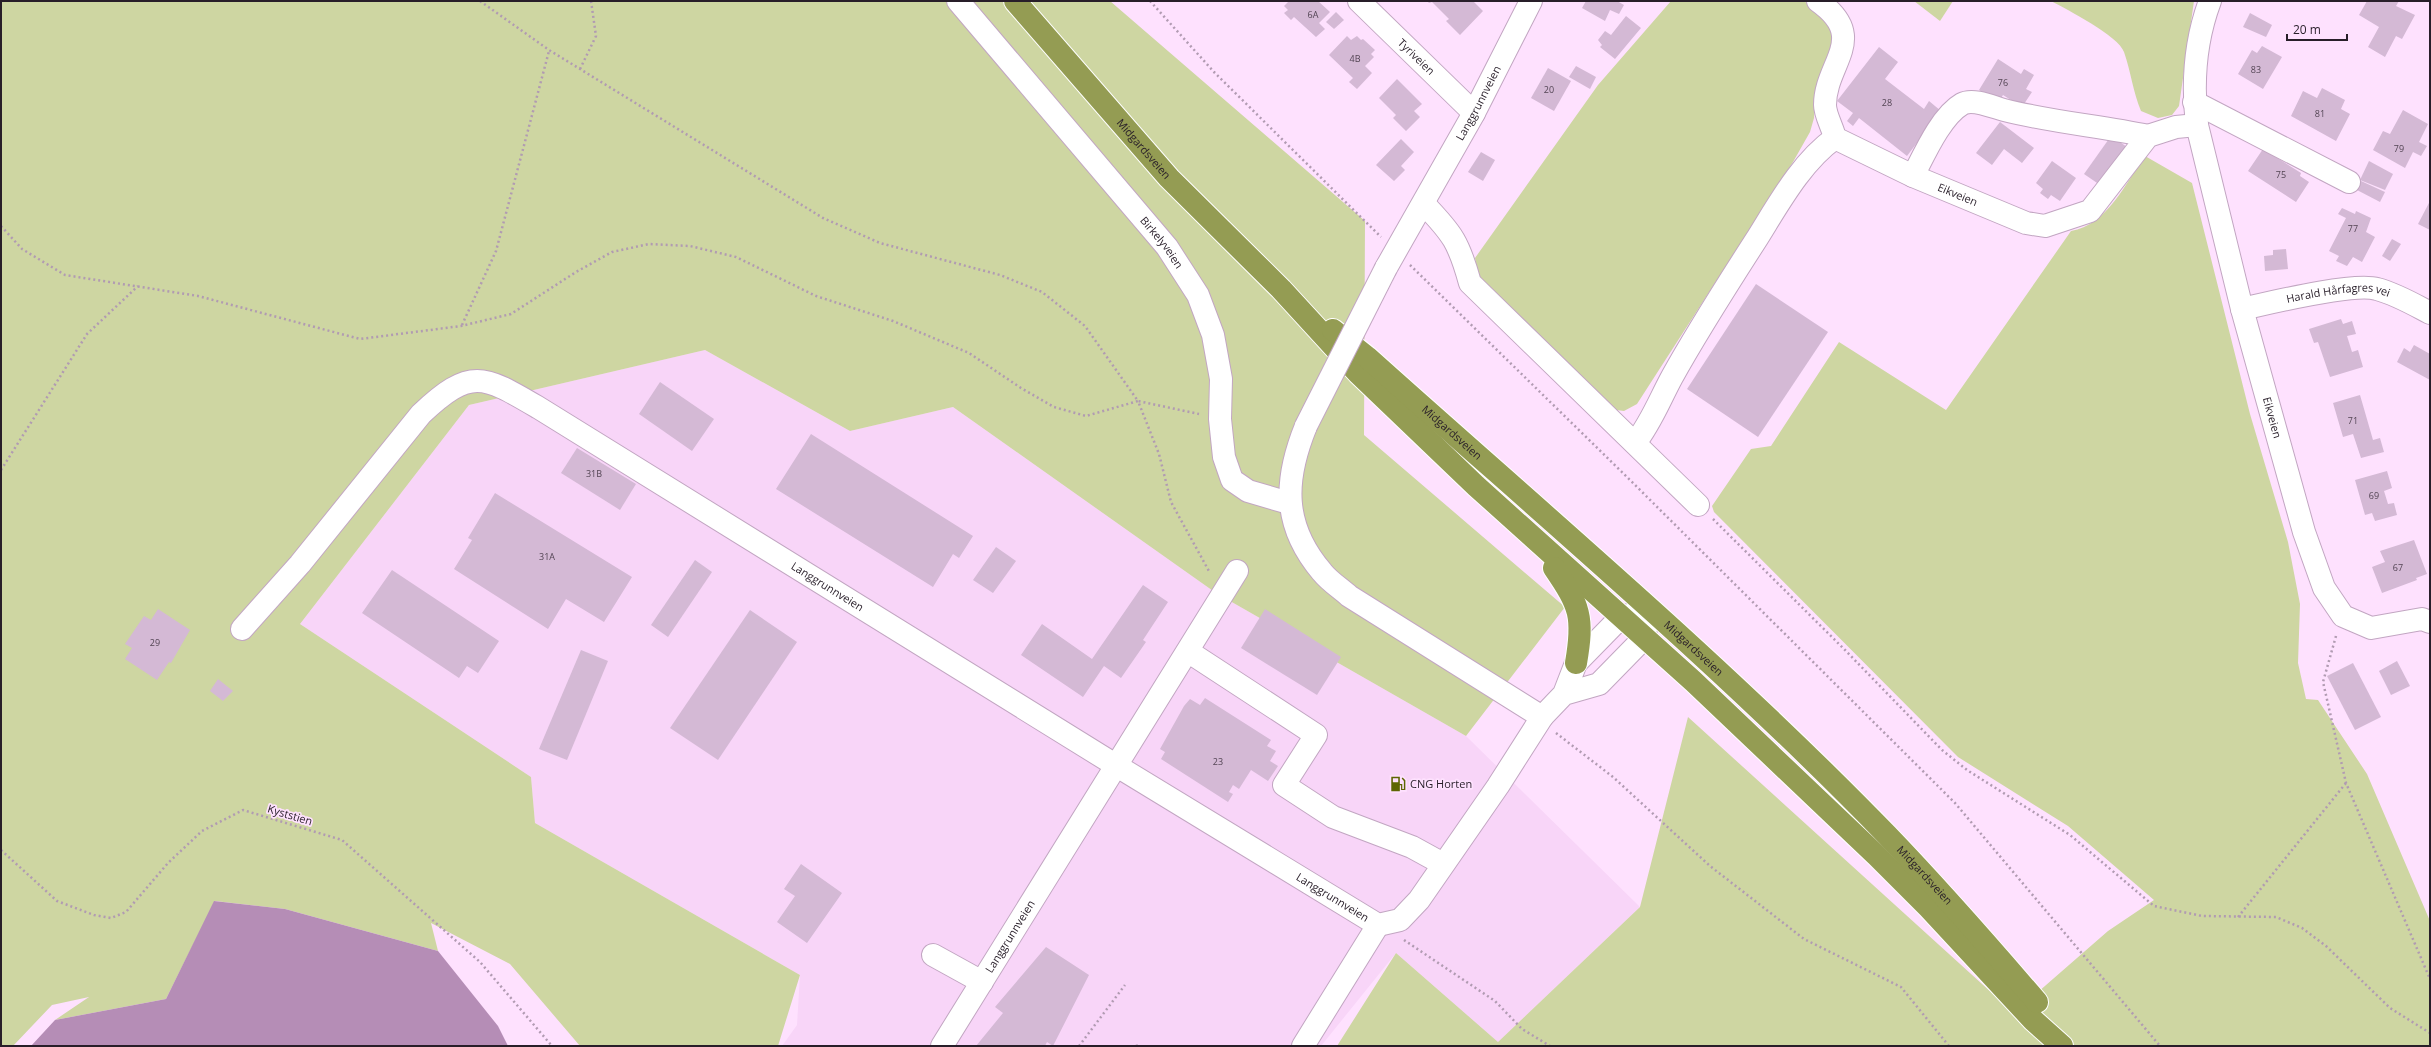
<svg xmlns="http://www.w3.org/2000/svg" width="2431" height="1047" viewBox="0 0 2431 1047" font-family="'Open Sans',sans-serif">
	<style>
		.built { fill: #f8d5f8 }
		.green { fill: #ced6a2 }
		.water { fill: #b58db6 }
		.building { fill: #d4b9d5 }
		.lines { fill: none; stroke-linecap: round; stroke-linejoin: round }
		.minor-casing { stroke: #c2a6c2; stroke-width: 24 }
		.highway-casing { stroke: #fff; stroke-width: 24 }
		.path { stroke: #b19bb2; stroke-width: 2.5; stroke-dasharray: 2 3; stroke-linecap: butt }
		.minor { stroke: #fff; stroke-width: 22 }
		.highway { stroke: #949c53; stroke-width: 22 }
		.minor-bridge-casing { stroke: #c2a6c2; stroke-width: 24; stroke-linecap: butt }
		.minor-bridge { stroke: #fff; stroke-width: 22 }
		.labels { text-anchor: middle; stroke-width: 3.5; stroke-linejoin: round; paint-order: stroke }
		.number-label { font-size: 9px; fill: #534554 }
		.street-label { font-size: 11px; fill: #281e29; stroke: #fee1fe }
		.poi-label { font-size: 11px; fill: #281e29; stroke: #fee1fe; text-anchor: start }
	</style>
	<rect width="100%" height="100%" fill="#fee1fe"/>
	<polygon class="built" points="705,350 850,431 953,407 1216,593 1466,736 1640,907 1498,1042 1396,953 1321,1046 782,1046 797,1025 800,975 535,823 531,777 300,624 469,405"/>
	<g class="green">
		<polygon points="1,1 1110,1 1365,221 1364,435 1565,607 1466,736 1216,593 953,407 850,431 705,350 469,405 300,624 531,777 535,823 800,975 778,1046 580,1046 510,964 431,923 438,951 285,909 215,901 166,999 55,1020 89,997 52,1005 13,1046 1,1046"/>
		<polygon points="1671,1 1804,1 1825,16 1838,41 1815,97 1814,118 1810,132 1793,162 1637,404 1624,411 1616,410 1482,282 1477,270 1475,258 1598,85"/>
		<polygon points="1914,1 1953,1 1940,21"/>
		<path d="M 2051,1 L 2194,1 L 2179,106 L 2172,115 L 2158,118 L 2141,111 C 2133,92 2131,72 2124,52 C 2119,36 2066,9 2051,1 Z"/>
		<path d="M 2145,156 L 2192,183 L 2250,414 L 2288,542 L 2300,604 L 2298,663 L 2306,699 L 2318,700 L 2367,774 L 2430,921 L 2430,1046 L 1337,1046 L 1396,953 L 1498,1042 L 1640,907 L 1688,717 L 2014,1013 L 2108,931 L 2154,900 L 2068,826 L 1958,757 L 1714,512 L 1712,506 L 1751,449 L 1771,446 L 1839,342 L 1946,410 L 2071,231 C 2107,225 2125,184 2145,156 Z"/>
	</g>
	<polygon class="water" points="214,901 285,909 438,951 498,1026 508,1046 31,1046 55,1020 166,999"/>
	<g class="building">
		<polygon points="1289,1 1318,1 1330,12 1319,23 1325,29 1316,37 1294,17 1291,20 1284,13 1288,10 1284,6"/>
		<polygon points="1427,1 1473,1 1483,11 1460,35 1446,21 1449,19 1432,2 1429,3"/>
		<polygon points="1586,1 1617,1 1624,5 1619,14 1610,10 1605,21 1582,8"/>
		<polygon points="2367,1 2399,1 2396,6 2415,15 2402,39 2396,36 2385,57 2368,47 2379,27 2359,15"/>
		<polygon points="1336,12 1344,20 1334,29 1326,22"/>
		<polygon points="2250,13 2272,25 2266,37 2243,27"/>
		<polygon points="1626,16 1641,28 1615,59 1600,47 1602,45 1598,40 1605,31 1611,35"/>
		<polygon points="1347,36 1351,40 1357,36 1361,40 1363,39 1375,50 1371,54 1374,57 1365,66 1372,73 1357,89 1349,82 1353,78 1329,55"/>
		<polygon points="2262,46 2282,57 2263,89 2238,74 2252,50 2257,53"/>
		<polygon points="1879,47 1898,62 1885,79 1924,109 1929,101 1941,111 1907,156 1859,118 1853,126 1847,121 1853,113 1837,101"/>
		<polygon points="1998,59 2021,74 2024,69 2034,75 2026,89 2032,92 2022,107 2003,95 1998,103 1979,90"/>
		<polygon points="1576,66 1596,77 1590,89 1569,77"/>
		<polygon points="1548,68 1571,81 1554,111 1531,98"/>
		<polygon points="1397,79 1422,104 1414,111 1420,117 1406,131 1393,118 1396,115 1379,98"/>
		<polygon points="2322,88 2345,100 2341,109 2350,114 2336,141 2291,116 2303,91 2317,98"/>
		<polygon points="2403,110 2428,124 2419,142 2427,146 2421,156 2413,152 2405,168 2373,150 2383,131 2390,134"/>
		<polygon points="2000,122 2034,148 2022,163 2004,149 1992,165 1976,153"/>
		<polygon points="2111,136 2130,149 2103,187 2084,174"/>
		<polygon points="1401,139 1414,152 1401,166 1405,170 1394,181 1376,165"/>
		<polygon points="2263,149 2301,173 2300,176 2309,182 2296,202 2248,171"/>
		<polygon points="1481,152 1495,160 1483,181 1468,172"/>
		<polygon points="2052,161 2076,178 2060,201 2051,195 2048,199 2040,193 2043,189 2036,183"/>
		<polygon points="2369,161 2393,174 2385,190 2360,180"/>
		<polygon points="2361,181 2385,192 2380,202 2357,190"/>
		<polygon points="2430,201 2430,230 2418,224"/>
		<polygon points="2342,208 2355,214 2356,211 2371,218 2366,232 2375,237 2362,262 2353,257 2347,266 2336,261 2339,256 2329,251 2346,218 2338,214"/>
		<polygon points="2392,239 2401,244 2390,261 2382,256"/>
		<polygon points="2286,249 2288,269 2265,271 2264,256 2273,255 2273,250"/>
		<polygon points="1756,284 1828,332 1758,437 1687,389"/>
		<polygon points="2341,319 2343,324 2352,321 2356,334 2347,336 2352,352 2358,350 2363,367 2330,377 2318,342 2314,343 2309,329"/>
		<polygon points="2414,345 2430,354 2430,380 2397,362 2404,348 2410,352"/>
		<polygon points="660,382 714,419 692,451 639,414"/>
		<polygon points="2360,395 2373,440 2380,438 2384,452 2361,458 2353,434 2343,437 2333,403"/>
		<polygon points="811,434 973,536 959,558 953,554 933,587 776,489"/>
		<polygon points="577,448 636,484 620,510 561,473"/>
		<polygon points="2387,471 2392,488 2384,491 2388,504 2394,503 2397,515 2375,521 2372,513 2365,515 2355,480"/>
		<polygon points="495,493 632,577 604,622 566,599 548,629 454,569 472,540 468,538"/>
		<polygon points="2414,540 2427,574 2416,578 2417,580 2382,593 2372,567 2385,562 2380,551"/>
		<polygon points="996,547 1016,561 993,593 973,580"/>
		<polygon points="695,560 712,572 668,637 651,625"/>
		<polygon points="392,570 499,641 478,673 467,666 459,678 362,613"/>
		<polygon points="1143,585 1168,602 1143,640 1146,642 1121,678 1104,666 1083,697 1021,655 1042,624 1092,659"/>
		<polygon points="158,609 190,630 171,663 169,662 157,680 125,659 132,648 125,644 144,616 151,620"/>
		<polygon points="1265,609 1341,657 1317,695 1241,648"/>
		<polygon points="750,610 797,642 718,760 670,728"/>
		<polygon points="581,650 608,661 567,760 539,749"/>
		<polygon points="2397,661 2410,686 2391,695 2379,671"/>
		<polygon points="2353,663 2381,717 2355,730 2327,676"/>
		<polygon points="218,679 233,691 223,701 210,691"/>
		<polygon points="1205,698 1271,740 1267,746 1276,751 1270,761 1278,766 1268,781 1251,770 1239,789 1233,785 1229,792 1233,794 1228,802 1161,759 1165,752 1160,749 1184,706 1190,699 1200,705"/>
		<polygon points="801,864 842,893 807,943 777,922 795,896 784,889"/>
		<polygon points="1046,947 1089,975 1053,1046 1047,1042 1045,1046 976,1046 1003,1013 995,1007"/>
	</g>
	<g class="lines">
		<defs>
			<g id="minor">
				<path id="s1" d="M 958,1 L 1167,247 L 1198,295 L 1213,335 L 1221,379 L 1220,419 L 1224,457 L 1232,480 L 1248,491 L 1289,503"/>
				<path id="s2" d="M 1359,1 L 1474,113"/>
				<path id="s3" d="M 1818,1 C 1870,38 1825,63 1825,105 C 1825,115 1833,128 1835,138 L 1913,176 L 2026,223 L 2045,226 L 2090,211 L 2148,136 L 2176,127 L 2197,125"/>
				<path id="s4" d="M 2210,1 C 2195,41 2192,82 2197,125 L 2242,309 L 2304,532 L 2324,588 L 2343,616 L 2371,628 L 2422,619 L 2430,622"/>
				<polyline points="2194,102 2349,182"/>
				<path d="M 1913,176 C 1924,155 1941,116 1962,104 C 1973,98 1993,107 2004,110 C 2051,122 2100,126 2148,136"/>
				<path d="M 1424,204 C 1453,234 1459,243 1470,283 L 1698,505"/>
				<path id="s5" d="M 1386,268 L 1474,113 L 1531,1"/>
				<path id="s6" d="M 2242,309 C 2269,303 2354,282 2377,289 C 2396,294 2413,304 2430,313"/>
				<path d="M 1635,443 C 1651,423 1660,399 1672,377 C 1698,330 1727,285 1756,240 C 1778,205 1801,162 1835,138"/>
				<path id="s7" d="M 242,629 L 300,564 L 421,414 C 471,367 483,375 539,408 L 1117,766 L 1378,925 L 1400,920 L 1419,900 L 1498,786 L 1542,717 L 1349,596 C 1340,588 1329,581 1322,572 C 1282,525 1284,480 1306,426"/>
				<polyline points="1189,652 1316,735 1284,785 1333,817 1412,847 1443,864"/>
				<polyline points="1542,717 1564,694 1576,663 1621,617 1650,610 1644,638 1599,684 1564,694"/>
				<polyline points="933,955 982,982"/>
				<path id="s8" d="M 942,1046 L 1237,571"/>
				<polyline points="1303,1046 1378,925"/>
			</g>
			<g id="highway">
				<path id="s9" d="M 1015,1 L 1169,178 L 1281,289 L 1358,373 L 1476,486 L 1693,681 L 1876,855 L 1929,908 L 2033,1020 L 2062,1046"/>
				<path id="s10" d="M 1333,330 L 1367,357 C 1542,514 1723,666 1887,835 C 1939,889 1988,945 2037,1002"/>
				<path d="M 1554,568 C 1580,606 1584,617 1576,663"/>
			</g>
		</defs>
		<use href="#minor" class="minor-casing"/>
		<use href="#highway" class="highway-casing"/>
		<g class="path">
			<polyline points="480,1 549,50 823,218 880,243 1000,275 1042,292 1085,326 1138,401 1199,414"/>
			<polyline points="1150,1 1214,72 1381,237"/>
			<polyline points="580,69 596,36 591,1"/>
			<polyline points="1,226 22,249 65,275 198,296 360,339 461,326 511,314 576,272 612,252 649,244 690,246 736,257 816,296 893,321 969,353 1021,388 1054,407 1086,416 1138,401 1159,454 1171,502 1210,573"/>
			<polyline points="1410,265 1627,477 1955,803 2160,1046"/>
			<polyline points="462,325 496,251 549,51"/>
			<polyline points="1,470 87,334 138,286"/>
			<polyline points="1713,519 1845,650 1942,750 1967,770 2070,835 2154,906 2202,916 2276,917 2302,928 2326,946 2390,1008 2430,1033"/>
			<polyline points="2336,636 2323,682 2346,783 2430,979"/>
			<polyline points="1556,733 1613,777 1710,866 1804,939 1901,987 1949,1046"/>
			<polyline points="1,850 57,901 94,915 111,918 126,912 168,863 202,831 243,810 342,840 480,962 552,1046"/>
			<polyline points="2238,917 2346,783"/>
			<polyline points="1404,940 1495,1001 1522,1029 1550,1046"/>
			<polyline points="1079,1046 1125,985"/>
			<polyline points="1136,1046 1139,1045"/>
		</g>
		<use href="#minor" class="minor"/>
		<use href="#highway" class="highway"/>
		<defs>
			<polyline id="minor-bridge" points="1306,426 1386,268"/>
		</defs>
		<use href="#minor-bridge" class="minor-bridge-casing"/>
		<use href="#minor-bridge" class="minor-bridge"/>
	</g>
	<defs>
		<symbol id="fuel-bare" viewBox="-9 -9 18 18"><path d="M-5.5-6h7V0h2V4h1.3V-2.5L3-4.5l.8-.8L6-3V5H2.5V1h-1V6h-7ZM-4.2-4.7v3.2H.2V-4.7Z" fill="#5d6502" stroke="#fee1fe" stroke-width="2.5" paint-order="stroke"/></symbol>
	</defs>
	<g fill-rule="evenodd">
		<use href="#fuel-bare" x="1387" y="773" width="22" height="22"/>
	</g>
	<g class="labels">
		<g class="number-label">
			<text x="1313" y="18">6A</text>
			<text x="1355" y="62">4B</text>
			<text x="2256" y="73">83</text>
			<text x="2003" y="86">76</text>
			<text x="1549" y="93">20</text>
			<text x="1887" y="106">28</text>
			<text x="2320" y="117">81</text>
			<text x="2399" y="152">79</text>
			<text x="2281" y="178">75</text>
			<text x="2353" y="232">77</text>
			<text x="2353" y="424">71</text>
			<text x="594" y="477">31B</text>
			<text x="2374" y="499">69</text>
			<text x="547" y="560">31A</text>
			<text x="2398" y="571">67</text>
			<text x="155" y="646">29</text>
			<text x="1218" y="765">23</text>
		</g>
		<g class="street-label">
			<text dy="4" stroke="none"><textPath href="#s2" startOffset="80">Tyriveien</textPath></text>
			<text dy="4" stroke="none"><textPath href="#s5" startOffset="189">Langgrunnveien</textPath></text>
			<text dy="4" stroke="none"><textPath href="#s9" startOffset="196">Midgardsveien</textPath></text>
			<text dy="4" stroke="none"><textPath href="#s3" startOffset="286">Eikveien</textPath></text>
			<text dy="4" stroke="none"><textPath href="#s1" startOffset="316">Birkelyveien</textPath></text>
			<text dy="4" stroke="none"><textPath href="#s6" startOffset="98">Harald Hårfagres vei</textPath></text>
			<text dy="4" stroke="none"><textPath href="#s4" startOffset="428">Eikveien</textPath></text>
			<text dy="4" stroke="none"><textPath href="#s10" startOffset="157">Midgardsveien</textPath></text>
			<text dy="4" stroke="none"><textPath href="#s7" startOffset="754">Langgrunnveien</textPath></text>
			<text dy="4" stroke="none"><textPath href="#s10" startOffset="481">Midgardsveien</textPath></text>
			<text transform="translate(290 815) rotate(17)" y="4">Kyststien</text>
			<text dy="4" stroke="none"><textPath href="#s10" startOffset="805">Midgardsveien</textPath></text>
			<text dy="4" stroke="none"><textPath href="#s7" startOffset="1347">Langgrunnveien</textPath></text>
			<text dy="4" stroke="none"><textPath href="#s8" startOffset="129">Langgrunnveien</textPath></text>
		</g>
		<g class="poi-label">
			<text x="1410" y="788">CNG Horten</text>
		</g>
	</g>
	<rect width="2431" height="1047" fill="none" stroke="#281e29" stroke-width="4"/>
	<path d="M2287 34v6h60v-6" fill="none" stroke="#281e29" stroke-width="2"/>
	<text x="2293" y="34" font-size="12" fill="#281e29" stroke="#fee1fe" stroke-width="3" paint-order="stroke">20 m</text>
</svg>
